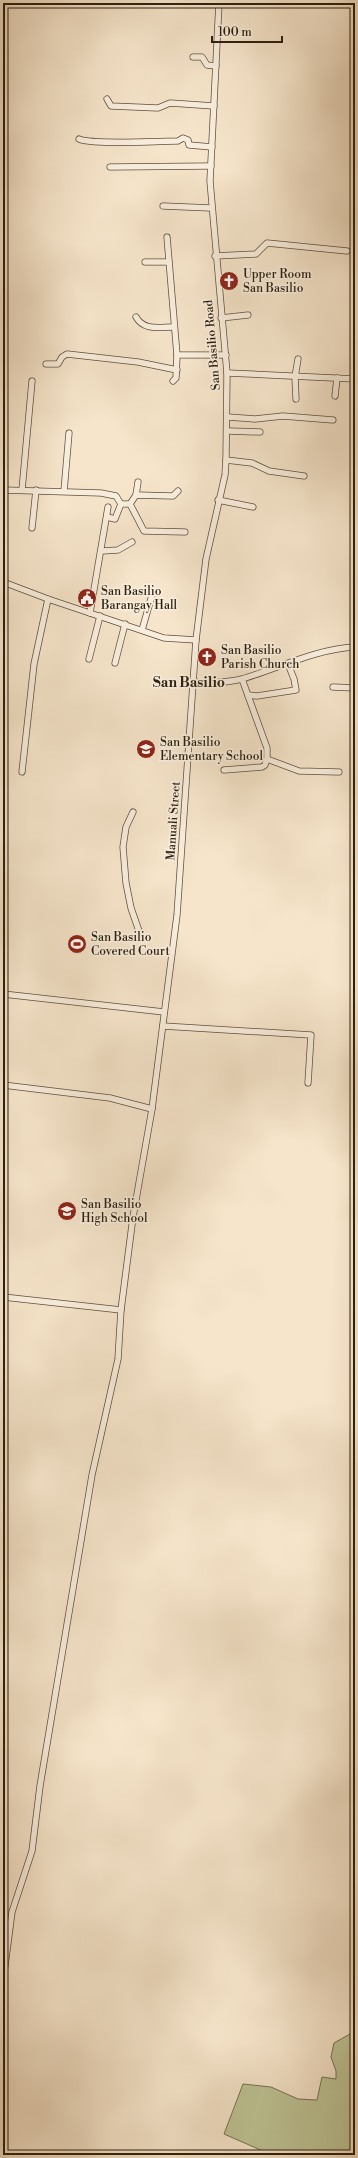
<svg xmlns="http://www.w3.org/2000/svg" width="358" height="2158" viewBox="0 0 358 2158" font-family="'Libre Bodoni',serif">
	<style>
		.green { fill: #bec496; stroke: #747252 }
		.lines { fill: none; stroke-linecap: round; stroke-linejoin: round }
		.minor-casing { stroke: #5e503e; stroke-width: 7 }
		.minor { stroke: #f9eedd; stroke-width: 5.5 }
		.labels { text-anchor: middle; stroke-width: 3.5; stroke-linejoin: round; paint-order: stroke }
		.poi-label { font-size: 12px; fill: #2b1f0f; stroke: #f9eedd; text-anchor: start }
		.street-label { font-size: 12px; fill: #2b1f0f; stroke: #f9eedd }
		.quarter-label { font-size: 14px; font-weight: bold; fill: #2b1f0f; stroke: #f9eedd }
	</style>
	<rect width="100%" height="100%" fill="#f6e5cb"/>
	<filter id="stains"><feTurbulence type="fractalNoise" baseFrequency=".005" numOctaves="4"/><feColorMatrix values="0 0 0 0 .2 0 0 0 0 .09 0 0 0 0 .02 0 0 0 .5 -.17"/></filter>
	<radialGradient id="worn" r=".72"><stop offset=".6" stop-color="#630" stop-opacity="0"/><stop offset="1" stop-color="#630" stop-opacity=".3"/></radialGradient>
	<polygon class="green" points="355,2025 355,2155 272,2155 224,2134 243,2084 271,2087 298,2099 317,2100 322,2077 336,2079 336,2071 331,2057 334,2043 350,2034"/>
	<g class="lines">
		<defs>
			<g id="minor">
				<polyline points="193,57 202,57 207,65 216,66"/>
				<polyline points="107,99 111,106 158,108 170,103 214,106"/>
				<path d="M 79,139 C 91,145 161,141 178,141 L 183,138 L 188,140 L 189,145 L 212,147"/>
				<polyline points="110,167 211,166"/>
				<polyline points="163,206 211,208"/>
				<polyline points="167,237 177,355 176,378 173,381"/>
				<polyline points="215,256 256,254 267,243 347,251"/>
				<polyline points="145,262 168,262"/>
				<path d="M 136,317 C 144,331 159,327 173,327"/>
				<polyline points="221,318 248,315"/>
				<polyline points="177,355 226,355"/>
				<polyline points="46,364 58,364 62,357 67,354 138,362 177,370"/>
				<polyline points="227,373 355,379"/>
				<polyline points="335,396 337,378"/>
				<polyline points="296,399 295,377 298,359"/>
				<polyline points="228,417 255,419 283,416 333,420"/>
				<polyline points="228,431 260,432"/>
				<polyline points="226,460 252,463 269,471 304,476"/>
				<polyline points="3,490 101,493 116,496 121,504"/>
				<polyline points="22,490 32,381"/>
				<polyline points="64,491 69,433"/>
				<polyline points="136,495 138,482"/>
				<polyline points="218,500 253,507"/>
				<polyline points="130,504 144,531 185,532"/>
				<polyline points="130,504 136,495 173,496 178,491"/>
				<polyline points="107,517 115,519 121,504 130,504"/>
				<polyline points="32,528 36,490"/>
				<polyline points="102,551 118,550 132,542"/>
				<polyline points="3,582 48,599 164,638 196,640"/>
				<polyline points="90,613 108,507"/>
				<polyline points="142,630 152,595"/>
				<polyline points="89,659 100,616"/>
				<polyline points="115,663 125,624"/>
				<polyline points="242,679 267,748 267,759 299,771 339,772"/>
				<path d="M 193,682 C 209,683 226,683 242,679 C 279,668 316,649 355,647"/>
				<polyline points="333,687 355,688"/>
				<polyline points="248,695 257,696 296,690 294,679 288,664"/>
				<polyline points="224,770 262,767 265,765 267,759"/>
				<polyline points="22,772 34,664 48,599"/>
				<polyline points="133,812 126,827 123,847 126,883 131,908 140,934"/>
				<polyline points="3,994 164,1012"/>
				<polyline points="163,1026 311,1035 308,1083"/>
				<polyline points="3,1085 110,1098 152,1109"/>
				<polyline points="3,1297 121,1310"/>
				<polyline points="3,1981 12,1912 32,1851 40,1786 92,1475 118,1359 121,1310 133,1217 152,1109 177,915 196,640 206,559 225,475 226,460 227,373 210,181 219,3"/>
			</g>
		</defs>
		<use href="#minor" class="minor-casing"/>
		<use href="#minor" class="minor"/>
	</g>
	<defs>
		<symbol id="church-disc" viewBox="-11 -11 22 22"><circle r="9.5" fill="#8f2418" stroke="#f9eedd"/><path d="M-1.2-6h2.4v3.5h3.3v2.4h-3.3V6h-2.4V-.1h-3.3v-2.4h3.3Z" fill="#fff"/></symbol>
		<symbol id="civic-disc" viewBox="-11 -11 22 22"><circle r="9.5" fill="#8f2418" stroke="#f9eedd"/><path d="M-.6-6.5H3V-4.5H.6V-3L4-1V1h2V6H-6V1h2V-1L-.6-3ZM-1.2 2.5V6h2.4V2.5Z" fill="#fff"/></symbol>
		<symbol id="school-disc" viewBox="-11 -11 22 22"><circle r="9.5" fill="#8f2418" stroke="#f9eedd"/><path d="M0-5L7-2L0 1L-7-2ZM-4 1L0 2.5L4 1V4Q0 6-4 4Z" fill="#fff"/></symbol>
		<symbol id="stadium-disc" viewBox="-11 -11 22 22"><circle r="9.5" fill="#8f2418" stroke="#f9eedd"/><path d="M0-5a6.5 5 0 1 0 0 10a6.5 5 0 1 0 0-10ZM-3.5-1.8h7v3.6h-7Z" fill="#fff"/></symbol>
	</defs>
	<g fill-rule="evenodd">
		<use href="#church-disc" x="218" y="270" width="22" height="22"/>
		<use href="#civic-disc" x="76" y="587" width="22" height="22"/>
		<use href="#church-disc" x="196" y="646" width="22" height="22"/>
		<use href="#school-disc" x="135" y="738" width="22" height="22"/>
		<use href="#stadium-disc" x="66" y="933" width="22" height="22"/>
		<use href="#school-disc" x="56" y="1200" width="22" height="22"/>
	</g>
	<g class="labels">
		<g class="poi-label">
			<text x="243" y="278">Upper Room<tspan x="243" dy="14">San Basilio</tspan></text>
			<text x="101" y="595">San Basilio<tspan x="101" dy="14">Barangay Hall</tspan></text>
			<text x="221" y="654">San Basilio<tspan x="221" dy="14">Parish Church</tspan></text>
			<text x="160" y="746">San Basilio<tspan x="160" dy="14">Elementary School</tspan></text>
			<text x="91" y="941">San Basilio<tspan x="91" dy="14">Covered Court</tspan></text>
			<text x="81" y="1208">San Basilio<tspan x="81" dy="14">High School</tspan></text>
		</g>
		<g class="street-label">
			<text transform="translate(212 345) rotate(-95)" y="4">San Basilio Road</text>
			<text transform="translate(173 821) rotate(-86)" y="4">Manuali Street</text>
		</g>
		<g class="quarter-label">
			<text x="189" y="687">San Basilio</text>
		</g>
	</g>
	<rect width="358" height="2158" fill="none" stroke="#f6e5cb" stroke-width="16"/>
	<rect x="4" y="4" width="350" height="2150" fill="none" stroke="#2b1f0f" stroke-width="2"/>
	<rect x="8" y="8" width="342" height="2142" fill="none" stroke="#2b1f0f"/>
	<path d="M212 36v6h70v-6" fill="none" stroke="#2b1f0f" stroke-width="2"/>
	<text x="218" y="36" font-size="12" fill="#2b1f0f" stroke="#f9eedd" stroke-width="3" paint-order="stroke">100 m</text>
	<rect width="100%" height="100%" filter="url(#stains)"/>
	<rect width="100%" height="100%" fill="url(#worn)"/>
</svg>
